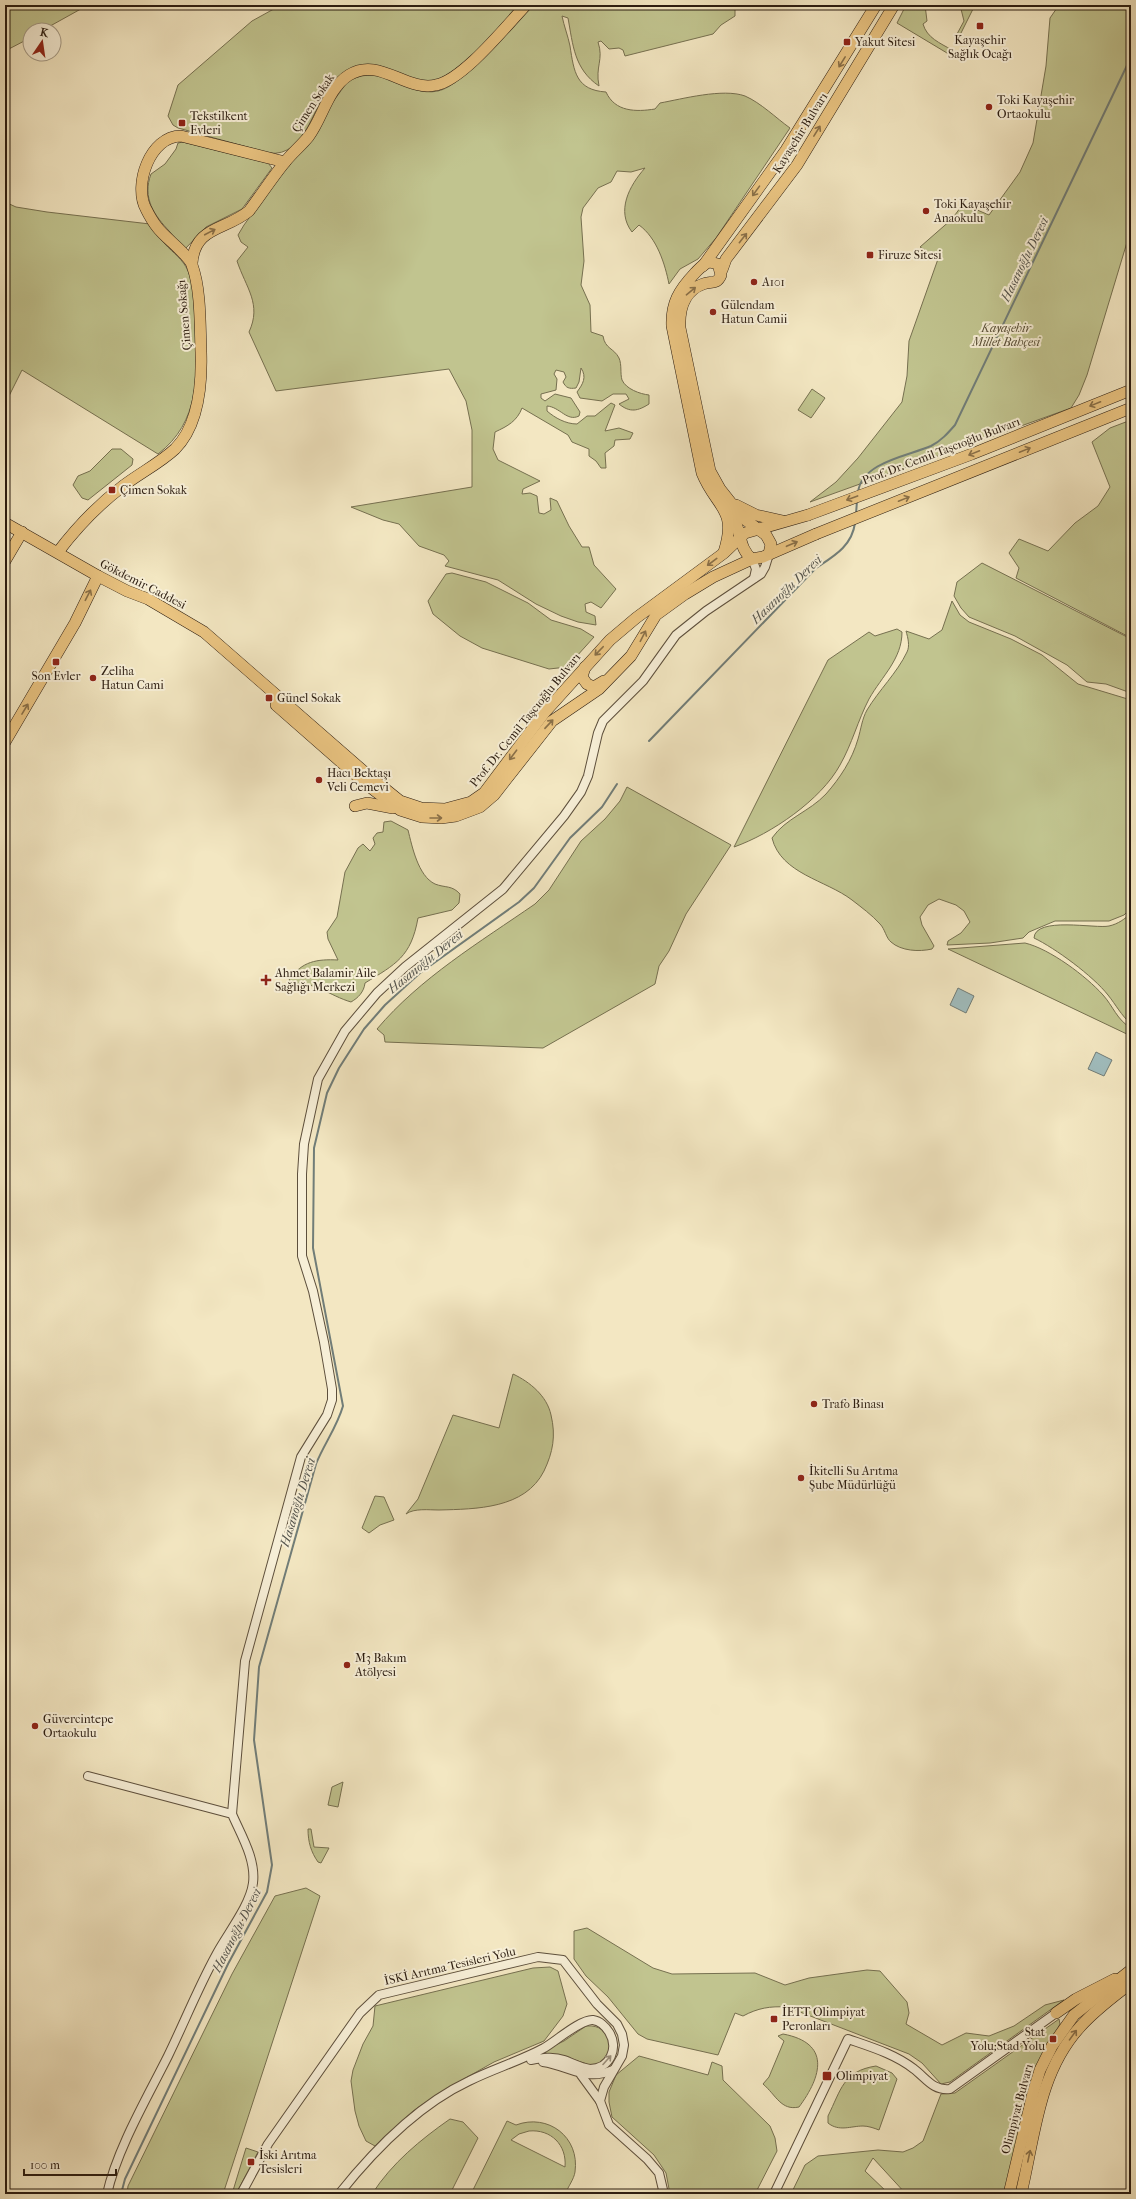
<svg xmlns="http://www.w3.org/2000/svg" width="1136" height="2199" viewBox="0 0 1136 2199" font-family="'IM FELL French Canon',serif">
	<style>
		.green { fill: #c1c48f; stroke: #767050; fill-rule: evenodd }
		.water { fill: #a0bdbe; stroke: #717d78 }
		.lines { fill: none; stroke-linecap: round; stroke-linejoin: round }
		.stream { stroke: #717d78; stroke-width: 2 }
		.minor-casing { stroke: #5d4f3c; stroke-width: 10 }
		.major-casing { stroke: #2b1c10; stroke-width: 12 }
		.minor { stroke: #f7efd7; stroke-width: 8 }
		.major { stroke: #eac481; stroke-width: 11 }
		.major-bridge-casing { stroke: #2b1c10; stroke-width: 12; stroke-linecap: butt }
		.major-bridge { stroke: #eac481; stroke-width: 11 }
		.oneway { stroke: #8a7048 }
		.oneway2 { stroke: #9b907d }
		.poi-dot { fill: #8f2418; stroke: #f7efd7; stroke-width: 1.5 }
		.labels { text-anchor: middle; stroke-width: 4; stroke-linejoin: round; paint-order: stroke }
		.poi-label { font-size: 12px; fill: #2b1c10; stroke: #f7efd7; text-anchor: start }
		.street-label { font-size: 12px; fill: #2b1c10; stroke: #f7efd7 }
		.park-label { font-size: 12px; font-style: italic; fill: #584e36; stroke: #f7efd7 }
		.water-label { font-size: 13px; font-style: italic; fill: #54544d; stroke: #f7efd7 }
	</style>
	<rect width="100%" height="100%" fill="#f3e7c2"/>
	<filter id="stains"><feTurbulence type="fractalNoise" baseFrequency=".005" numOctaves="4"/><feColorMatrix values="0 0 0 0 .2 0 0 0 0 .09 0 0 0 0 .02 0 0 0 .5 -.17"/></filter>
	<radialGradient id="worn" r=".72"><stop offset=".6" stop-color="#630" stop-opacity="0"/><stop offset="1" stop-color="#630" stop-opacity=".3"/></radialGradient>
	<g class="green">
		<polygon points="5,5 88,5 43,30 30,30 30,38 5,51"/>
		<path d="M 281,5 L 519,5 C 500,25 460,75 433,81 C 408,86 383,55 354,68 C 348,71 337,78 332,83 C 314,102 306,158 269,153 L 178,128 L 173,125 L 168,116 L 178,85 L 252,21 Z"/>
		<path d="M 533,5 L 735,5 L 735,16 L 721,25 L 713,34 L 625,56 L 623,50 L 619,48 L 609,49 L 601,41 L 598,42 C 604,60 595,66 599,86 C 574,69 573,45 568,18 L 562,16 C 564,26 568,36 570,46 C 574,72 576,90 606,92 C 615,112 636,112 655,109 L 660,103 C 682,99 723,88 745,96 C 761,103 776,118 790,128 L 716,238 L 698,259 L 680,269 L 669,284 C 665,264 657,238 639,225 L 632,232 C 616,211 629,186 645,168 L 631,172 L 617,171 L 611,182 L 598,188 L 583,208 L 581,217 L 584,261 L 581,285 L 590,305 L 591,332 L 603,336 C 605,349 614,348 619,358 C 622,365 620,373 622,380 C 626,389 640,394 649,395 L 649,404 C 638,411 630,413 619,404 L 629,399 L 626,394 L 613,394 L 602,401 L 580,398 L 577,392 C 583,384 587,377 581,368 L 579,382 L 576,388 C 569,389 566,388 563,382 L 566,377 L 564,372 L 556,370 L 554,374 L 557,379 L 556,390 L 541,394 L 541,398 L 545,401 L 555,394 L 571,398 L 580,412 L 579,416 C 567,422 560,407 547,406 L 547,411 C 555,418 566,424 577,424 L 587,416 L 595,416 L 611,403 L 615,405 L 605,431 L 619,428 L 633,433 L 630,439 L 615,440 L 614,446 L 605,453 L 606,468 L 601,468 L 596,461 L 589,456 L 589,449 L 572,442 L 568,435 L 522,408 C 517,421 508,426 495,432 L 493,449 L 498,460 L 540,481 L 523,489 L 522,494 L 530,493 L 537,496 L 539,513 L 544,514 L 551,510 L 550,498 L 557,501 L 569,526 L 582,547 L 589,547 L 594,565 L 616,589 L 601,608 L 591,602 L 585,604 L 586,612 L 595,616 L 596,625 L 578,622 L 561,616 L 536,604 L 498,580 L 445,566 L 449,561 L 444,555 L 419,546 L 399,524 L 383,520 L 351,507 L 472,487 L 472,430 L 466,401 L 449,369 L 276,391 L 249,332 C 262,304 246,288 237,261 L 248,247 L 241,242 L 238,235 L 244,225 L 348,81 C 387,61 405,98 438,91 C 463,86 514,25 533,5 Z"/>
		<path d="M 906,5 L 925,5 L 927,21 L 923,24 C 927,38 940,43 952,50 L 952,56 L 897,23 Z"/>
		<polygon points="960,5 975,5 957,41 957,34 964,21"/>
		<polygon points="1059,5 1131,5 1131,229 1087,375 1079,395 1071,408 810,502 836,482 858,458 902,402 907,376 909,341 938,259 920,247 952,219 963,204 989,215 1020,172 1033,143 1046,66 1050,18"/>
		<path d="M 183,142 L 268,163 L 272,168 L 242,209 L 206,227 L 186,248 C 180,245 175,238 170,232 C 154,215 142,198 151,174 L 165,164 L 176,149 L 178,143 Z"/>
		<path d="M 5,202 L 16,207 L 47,212 L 150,224 C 155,230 159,238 165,244 C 173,253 183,259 188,271 C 195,288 194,307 195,325 C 198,374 200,422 158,454 L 22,370 L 8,398 L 5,400 Z"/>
		<polygon points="812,389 825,398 811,418 798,410"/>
		<polygon points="1131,420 1131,638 1016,578 1019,568 1009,553 1019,539 1048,551 1075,523 1098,506 1110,487 1092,442 1110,428"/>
		<polygon points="112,449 121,449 133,459 132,465 88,500 82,498 73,485 78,476 90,471"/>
		<polygon points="982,563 1131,639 1131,693 1106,684 1087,682 1067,665 1015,636 969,617 961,608 954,596 957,582"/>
		<polygon points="452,573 486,582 528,603 551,620 581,629 594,637 567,667 549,669 482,648 460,636 433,614 428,601 446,574"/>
		<path d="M 952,601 L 960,615 L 969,622 L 1011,639 L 1042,655 L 1078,684 L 1131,700 L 1131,908 L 1124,915 L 1109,921 L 1055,921 L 1029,932 L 1023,938 L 990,943 L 947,945 L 948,941 L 961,933 L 970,922 L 964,911 L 956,905 L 939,899 L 928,905 L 920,917 L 922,925 L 934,946 L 932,949 C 919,952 901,951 891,942 C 886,938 885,929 880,924 C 872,915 861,907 852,900 C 826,880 781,874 772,838 C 786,818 809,812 826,794 C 840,778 852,760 858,739 C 861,729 862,719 867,710 C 879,690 897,673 907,652 C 910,646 908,638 906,631 L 929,639 L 942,630 Z"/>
		<path d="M 897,629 L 902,632 C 902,659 882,676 869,699 C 858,720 852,744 840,765 C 821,800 771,834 734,847 L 828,660 L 869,632 L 875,636 Z"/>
		<path d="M 627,787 L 731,845 L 686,914 L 669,951 L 659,966 L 655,984 L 543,1048 L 385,1042 L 384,1035 L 377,1029 C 420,978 480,942 535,904 L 549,890 L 581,841 L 605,819 L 620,801 Z"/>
		<path d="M 391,821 L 408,830 C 412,846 418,876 435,884 C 445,888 452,885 460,894 L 459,903 L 452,910 L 418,918 C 411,957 396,964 365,983 C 364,992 358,998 351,1002 C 330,996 313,980 290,984 L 289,980 C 302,961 317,959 338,960 L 328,939 L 327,932 L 337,917 L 345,872 L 358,848 L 363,844 L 370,851 L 375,844 L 373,838 L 377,833 L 383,832 L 384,822 Z"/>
		<path d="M 1131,913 L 1131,1024 C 1121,1015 1116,1005 1108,995 C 1093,976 1055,948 1034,938 C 1035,916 1096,929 1109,926 C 1118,924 1125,919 1131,913 Z"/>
		<path d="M 1025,943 C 1050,949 1086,976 1103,995 C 1113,1006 1117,1020 1131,1028 L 1131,1036 L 948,949 Z"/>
		<path d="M 513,1374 C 530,1382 547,1396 551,1415 C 556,1436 553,1452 544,1471 C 525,1509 476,1509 439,1510 C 429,1510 414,1508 406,1514 L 418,1499 L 453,1415 L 499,1428 Z"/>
		<polygon points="375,1496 384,1497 394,1520 380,1525 369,1533 362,1528"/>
		<polygon points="343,1782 338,1807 328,1805 332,1787"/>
		<path d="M 308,1829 L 311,1829 L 314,1847 L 329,1848 L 321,1863 L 318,1862 C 311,1852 308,1842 308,1829 Z"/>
		<polygon points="306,1888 320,1896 223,2194 127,2194 128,2186 232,1974 275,1896"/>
		<path d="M 587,1928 L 653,1968 L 672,1974 L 755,1973 L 785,1985 L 809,1978 L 867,1970 L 880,1971 L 907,2002 L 909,2013 L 906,2024 L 942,2045 L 966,2033 L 989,2036 L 1014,2026 L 1045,2005 L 1064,2000 L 950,2082 L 941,2084 L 922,2063 L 909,2054 L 787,2007 C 770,2006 758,2008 743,2016 L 735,2013 L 718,2055 L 647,2039 L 638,2034 L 608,1997 L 586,1976 L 574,1959 L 574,1931 Z"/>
		<polygon points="550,1967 558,1971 567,2004 563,2016 544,2041 494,2062 441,2092 413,2111 375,2146 366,2141 359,2126 355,2111 351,2081 353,2070 363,2044 373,2026 375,2006 533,1968"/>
		<polygon points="1059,2019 1060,2024 1036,2066 1029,2087 1005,2194 906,2194 873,2158 865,2171 889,2194 791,2194 805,2165 818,2156 878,2150 903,2152 913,2148 923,2141 941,2094 955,2093"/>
		<path d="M 586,2026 C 601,2025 604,2031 611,2043 C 603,2079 587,2062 563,2056 C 553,2054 542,2054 532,2056 L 564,2041 Z"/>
		<path d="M 783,2034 C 831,2043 822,2076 799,2107 C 781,2111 776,2095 763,2084 L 769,2077 L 784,2041 L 778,2036 Z"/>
		<polygon points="639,2056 708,2075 712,2062 722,2066 723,2080 770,2126 775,2138 777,2151 755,2194 670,2194 666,2173 654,2155 612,2117 609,2102 609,2092 616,2075"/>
		<path d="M 876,2066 L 892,2073 L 897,2079 L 879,2130 C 874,2128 868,2126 863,2126 C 851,2126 839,2132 828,2123 L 828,2116 C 841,2090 843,2071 876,2066 Z"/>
		<path d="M 450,2119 L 463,2122 L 478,2138 L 450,2194 L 372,2194 C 392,2163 420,2140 450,2119 Z"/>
		<path d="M 507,2121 L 516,2125 C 548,2113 580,2137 575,2172 C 574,2179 568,2187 565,2194 L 471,2194 ZM 529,2131 C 551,2129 567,2145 565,2167 L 511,2140 L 519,2134 Z"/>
		<polygon points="246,2148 258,2152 236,2194 232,2194"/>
	</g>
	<g class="water">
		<polygon points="958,988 974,996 966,1013 950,1005"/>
		<polygon points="1096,1052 1112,1060 1104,1076 1088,1069"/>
	</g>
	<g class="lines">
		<g class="stream">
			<path d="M 858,492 C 862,462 908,456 931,446 C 941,441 948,433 955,425 L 1131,57"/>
			<polyline points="856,514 857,501"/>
			<path d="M 649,741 L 816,568 C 834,556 852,546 855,523"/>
			<path d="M 121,2194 L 125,2179 L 228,1964 L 267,1892 L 272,1865 L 254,1740 L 259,1667 L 316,1464 C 324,1444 337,1427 343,1406 L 313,1248 L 314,1148 L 327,1093 L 339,1068 L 364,1029 L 385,1005 L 420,973 L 519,902 L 534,888 L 570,838 L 602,807 L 617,784"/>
		</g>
		<defs>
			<g id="minor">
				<polyline points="752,559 756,569 754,578"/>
				<path d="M 88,1776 L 232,1814 C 241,1835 256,1859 253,1883 C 250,1906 227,1934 216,1955 C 198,1988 184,2023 168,2056 C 147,2098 117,2149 107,2194"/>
				<polyline points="232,1814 245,1661 301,1457 327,1415 332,1400 332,1389 324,1342 313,1291 302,1256 302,1174 304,1144 318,1079 345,1031 377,993 405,967 503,889 564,816 581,792 588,776 598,733 603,721 643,681 676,635 706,611 761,574 765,567 769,554"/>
				<path d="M 543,2062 C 570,2066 585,2082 613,2070"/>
				<polyline points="581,2075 600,2101"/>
				<polyline points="241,2194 268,2144 360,2013 379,1995 538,1957 563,1960 597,2004 617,2024 622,2034 624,2045 622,2056 604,2087 600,2101 609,2125 647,2159 659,2173 664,2194"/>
				<path d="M 339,2194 C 374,2150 418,2105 469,2081 C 493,2069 520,2061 544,2048 C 556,2041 581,2019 593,2020 C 600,2021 606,2027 609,2032 C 619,2048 610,2069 590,2069 C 582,2068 572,2063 564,2060 C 553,2056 542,2058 531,2060"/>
				<path d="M 774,2194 L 848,2039 C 871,2047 895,2054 914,2069 C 926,2078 933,2091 950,2089 L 1056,2013"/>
			</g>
			<g id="major">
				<path d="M 192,263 C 195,226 225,231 249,211 C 261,195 272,178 285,162 C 292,153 302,145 309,136 C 323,117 328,88 349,75 C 379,56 406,92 436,85 C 463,80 506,26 526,5"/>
				<polyline points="703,266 786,150 876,5"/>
				<polyline points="722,270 726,259 797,165 894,5"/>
				<polyline points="736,505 756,515 783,521"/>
				<path d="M 729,512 C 743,529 737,547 752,559"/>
				<polyline points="5,523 98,576 127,591 148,599 204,632 369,776 400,801 421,808 445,809 471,802 484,793 545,712 610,640 636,618 724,553 745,533 808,515"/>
				<path d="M 58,552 C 77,527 98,505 123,486 C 140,473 160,463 175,449 C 199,425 202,383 201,352 C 200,326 201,289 192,265 C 189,255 164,237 157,227 C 153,222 149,215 146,209 C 133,185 150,136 181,136 L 285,162"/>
				<path d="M 724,552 C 738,508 716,508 702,473 L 672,326 C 671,303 679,290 695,273 C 699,269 703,264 709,262 L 718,264 L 721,275 C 717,285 711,281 703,284 C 684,291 679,309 680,328 L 710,471 L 720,489 L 743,518 L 766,535 L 771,544 L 769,554"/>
				<polyline points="5,561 22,532"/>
				<polyline points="585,667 582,677 587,684 594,687 604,681"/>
				<polyline points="276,705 366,784 400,810 422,817 441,818 456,816 480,807 494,795 552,721 599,689 631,656 656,615 685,594 713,577 752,559 763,557 816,534"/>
				<polyline points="5,742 75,623 98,576"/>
				<polyline points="355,806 367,803 393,808"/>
				<polyline points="1056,2013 1076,1999 1115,1979"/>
				<polyline points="1009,2194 1033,2093 1040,2070 1052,2046 1074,2015 1131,1970"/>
				<path d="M 1021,2194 C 1035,2136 1038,2073 1080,2027 C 1095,2010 1113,1997 1131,1983"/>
			</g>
		</defs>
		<use href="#minor" class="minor-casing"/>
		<use href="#major" class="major-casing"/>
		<use href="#minor" class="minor"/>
		<use href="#major" class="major"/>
		<defs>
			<g id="major-bridge">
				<polyline points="808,515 972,454 1131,390"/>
				<polyline points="816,534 1131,408"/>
			</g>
		</defs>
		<use href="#major-bridge" class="major-bridge-casing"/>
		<use href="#major-bridge" class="major-bridge"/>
	</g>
	<defs><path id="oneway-shaft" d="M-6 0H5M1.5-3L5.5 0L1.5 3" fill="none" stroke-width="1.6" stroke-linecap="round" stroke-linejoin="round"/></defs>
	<g class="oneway">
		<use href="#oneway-shaft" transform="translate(842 62) rotate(122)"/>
		<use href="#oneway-shaft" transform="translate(817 131) rotate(-58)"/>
		<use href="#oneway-shaft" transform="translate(756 191) rotate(126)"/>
		<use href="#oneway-shaft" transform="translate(210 232) rotate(-28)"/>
		<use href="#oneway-shaft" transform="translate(743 238) rotate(-52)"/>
		<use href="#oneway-shaft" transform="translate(691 291) rotate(-40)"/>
		<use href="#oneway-shaft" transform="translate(1095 404) rotate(158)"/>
		<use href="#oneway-shaft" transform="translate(1025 450) rotate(-22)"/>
		<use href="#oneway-shaft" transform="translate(974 453) rotate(158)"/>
		<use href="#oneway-shaft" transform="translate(852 498) rotate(160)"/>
		<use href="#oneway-shaft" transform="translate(904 499) rotate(-22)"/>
		<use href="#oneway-shaft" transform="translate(792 544) rotate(-23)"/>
		<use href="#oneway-shaft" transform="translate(712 562) rotate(143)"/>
		<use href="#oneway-shaft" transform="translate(88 595) rotate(-63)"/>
		<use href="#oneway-shaft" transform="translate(643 636) rotate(-63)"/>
		<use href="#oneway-shaft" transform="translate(599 651) rotate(134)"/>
		<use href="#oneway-shaft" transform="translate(25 709) rotate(-59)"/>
		<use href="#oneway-shaft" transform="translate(549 724) rotate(-47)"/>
		<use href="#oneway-shaft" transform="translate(513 755) rotate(127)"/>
		<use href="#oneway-shaft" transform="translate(436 818)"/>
		<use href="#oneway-shaft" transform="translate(1073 2035) rotate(-54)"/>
		<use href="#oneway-shaft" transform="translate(1029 2156) rotate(-78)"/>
	</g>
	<use class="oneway2" href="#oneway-shaft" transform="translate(607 2060) rotate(-48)"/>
	<g class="poi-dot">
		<rect x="976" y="22" width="8" height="8" rx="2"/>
		<rect x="843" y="38" width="8" height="8" rx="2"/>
		<circle cx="989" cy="107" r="4"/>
		<rect x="178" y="119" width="8" height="8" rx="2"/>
		<circle cx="926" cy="211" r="4"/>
		<rect x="866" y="251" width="8" height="8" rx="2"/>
		<circle cx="754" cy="282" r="4"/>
		<circle cx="713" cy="312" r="4"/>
		<rect x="108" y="486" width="8" height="8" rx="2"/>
		<rect x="52" y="658" width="8" height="8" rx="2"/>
		<circle cx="93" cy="678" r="4"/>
		<rect x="265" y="694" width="8" height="8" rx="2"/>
		<circle cx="319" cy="780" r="4"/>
		<path d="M264 974h4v4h4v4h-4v4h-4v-4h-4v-4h4z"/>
		<circle cx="814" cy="1404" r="4"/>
		<circle cx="801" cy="1478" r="4"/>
		<circle cx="347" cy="1665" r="4"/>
		<circle cx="35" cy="1726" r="4"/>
		<rect x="770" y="2015" width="8" height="8" rx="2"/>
		<rect x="1049" y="2035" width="8" height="8" rx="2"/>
		<rect x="822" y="2071" width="10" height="10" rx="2"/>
		<rect x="247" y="2158" width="8" height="8" rx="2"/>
	</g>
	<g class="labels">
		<g class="poi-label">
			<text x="980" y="44" text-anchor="middle">Kayaşehir<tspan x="980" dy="14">Sağlık Ocağı</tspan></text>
			<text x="855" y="46">Yakut Sitesi</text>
			<text x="997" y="104">Toki Kayaşehir<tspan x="997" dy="14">Ortaokulu</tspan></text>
			<text x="190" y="120">Tekstilkent<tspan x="190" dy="14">Evleri</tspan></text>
			<text x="934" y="208">Toki Kayaşehir<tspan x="934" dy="14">Anaokulu</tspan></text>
			<text x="878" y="259">Firuze Sitesi</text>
			<text x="762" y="286">A101</text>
			<text x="721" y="309">Gülendam<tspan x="721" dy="14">Hatun Camii</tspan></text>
			<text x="120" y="494">Çimen Sokak</text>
			<text x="101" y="675">Zeliha<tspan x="101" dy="14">Hatun Cami</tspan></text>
			<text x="56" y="680" text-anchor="middle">Son Evler</text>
			<text x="277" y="702">Günel Sokak</text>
			<text x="327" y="777">Hacı Bektaşı<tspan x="327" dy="14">Veli Cemevi</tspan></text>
			<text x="275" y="977">Ahmet Balamir Aile<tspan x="275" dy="14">Sağlığı Merkezi</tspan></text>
			<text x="822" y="1408">Trafo Binası</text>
			<text x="809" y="1475">İkitelli Su Arıtma<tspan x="809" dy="14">Şube Müdürlüğü</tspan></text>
			<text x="355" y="1662">M3 Bakım<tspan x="355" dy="14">Atölyesi</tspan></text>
			<text x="43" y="1723">Güvercintepe<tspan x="43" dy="14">Ortaokulu</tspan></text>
			<text x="782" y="2016">İETT Olimpiyat<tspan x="782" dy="14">Peronları</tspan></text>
			<text x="1045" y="2036" text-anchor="end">Stat<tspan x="1045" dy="14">Yolu;Stad Yolu</tspan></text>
			<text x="836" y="2080">Olimpiyat</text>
			<text x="259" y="2159">İski Arıtma<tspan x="259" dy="14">Tesisleri</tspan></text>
		</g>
		<g class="street-label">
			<text transform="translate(313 103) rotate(-57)" y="4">Çimen Sokak</text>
			<text transform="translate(800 133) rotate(-58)" y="4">Kayaşehir Bulvarı</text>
			<text transform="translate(184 315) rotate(-95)" y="4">Çimen Sokağı</text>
			<text transform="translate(941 451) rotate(-21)" y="4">Prof. Dr. Cemil Taşcıoğlu Bulvarı</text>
			<text transform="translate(143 584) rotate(27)" y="4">Gökdemir Caddesi</text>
			<text transform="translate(525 720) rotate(-51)" y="4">Prof. Dr. Cemil Taşcıoğlu Bulvarı</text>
			<text transform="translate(450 1966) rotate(-13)" y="4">İSKİ Arıtma Tesisleri Yolu</text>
			<text transform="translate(1017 2109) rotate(-75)" y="4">Olimpiyat Bulvarı</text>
		</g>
		<g class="park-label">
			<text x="1006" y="332">Kayaşehir<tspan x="1006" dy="14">Millet Bahçesi</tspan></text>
		</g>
		<g class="water-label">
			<text transform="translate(1024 259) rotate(-64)" y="5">Hasanoğlu Deresi</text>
			<text transform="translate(786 589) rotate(-44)" y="5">Hasanoğlu Deresi</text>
			<text transform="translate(425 961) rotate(-39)" y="5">Hasanoğlu Deresi</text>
			<text transform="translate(297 1502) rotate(-73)" y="5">Hasanoğlu Deresi</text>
			<text transform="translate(236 1930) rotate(-63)" y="5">Hasanoğlu Deresi</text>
		</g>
	</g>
	<rect width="1136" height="2199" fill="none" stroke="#f3e7c2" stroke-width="20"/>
	<rect x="6" y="6" width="1124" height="2187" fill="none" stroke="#2b1c10" stroke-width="2"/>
	<rect x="10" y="10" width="1116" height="2179" fill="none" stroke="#2b1c10"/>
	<g transform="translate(42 42) rotate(13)"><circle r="19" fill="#f7efd7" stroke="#a59b87"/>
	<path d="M0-3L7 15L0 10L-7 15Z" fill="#8f2418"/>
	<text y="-6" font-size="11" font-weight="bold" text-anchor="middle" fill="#2b1c10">K</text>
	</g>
	<path d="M24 2169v6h92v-6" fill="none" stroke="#2b1c10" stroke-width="2"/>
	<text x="30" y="2169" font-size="12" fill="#2b1c10" stroke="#f7efd7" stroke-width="3" paint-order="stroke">100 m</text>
	<rect width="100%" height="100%" filter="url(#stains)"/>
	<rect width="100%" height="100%" fill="url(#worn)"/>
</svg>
